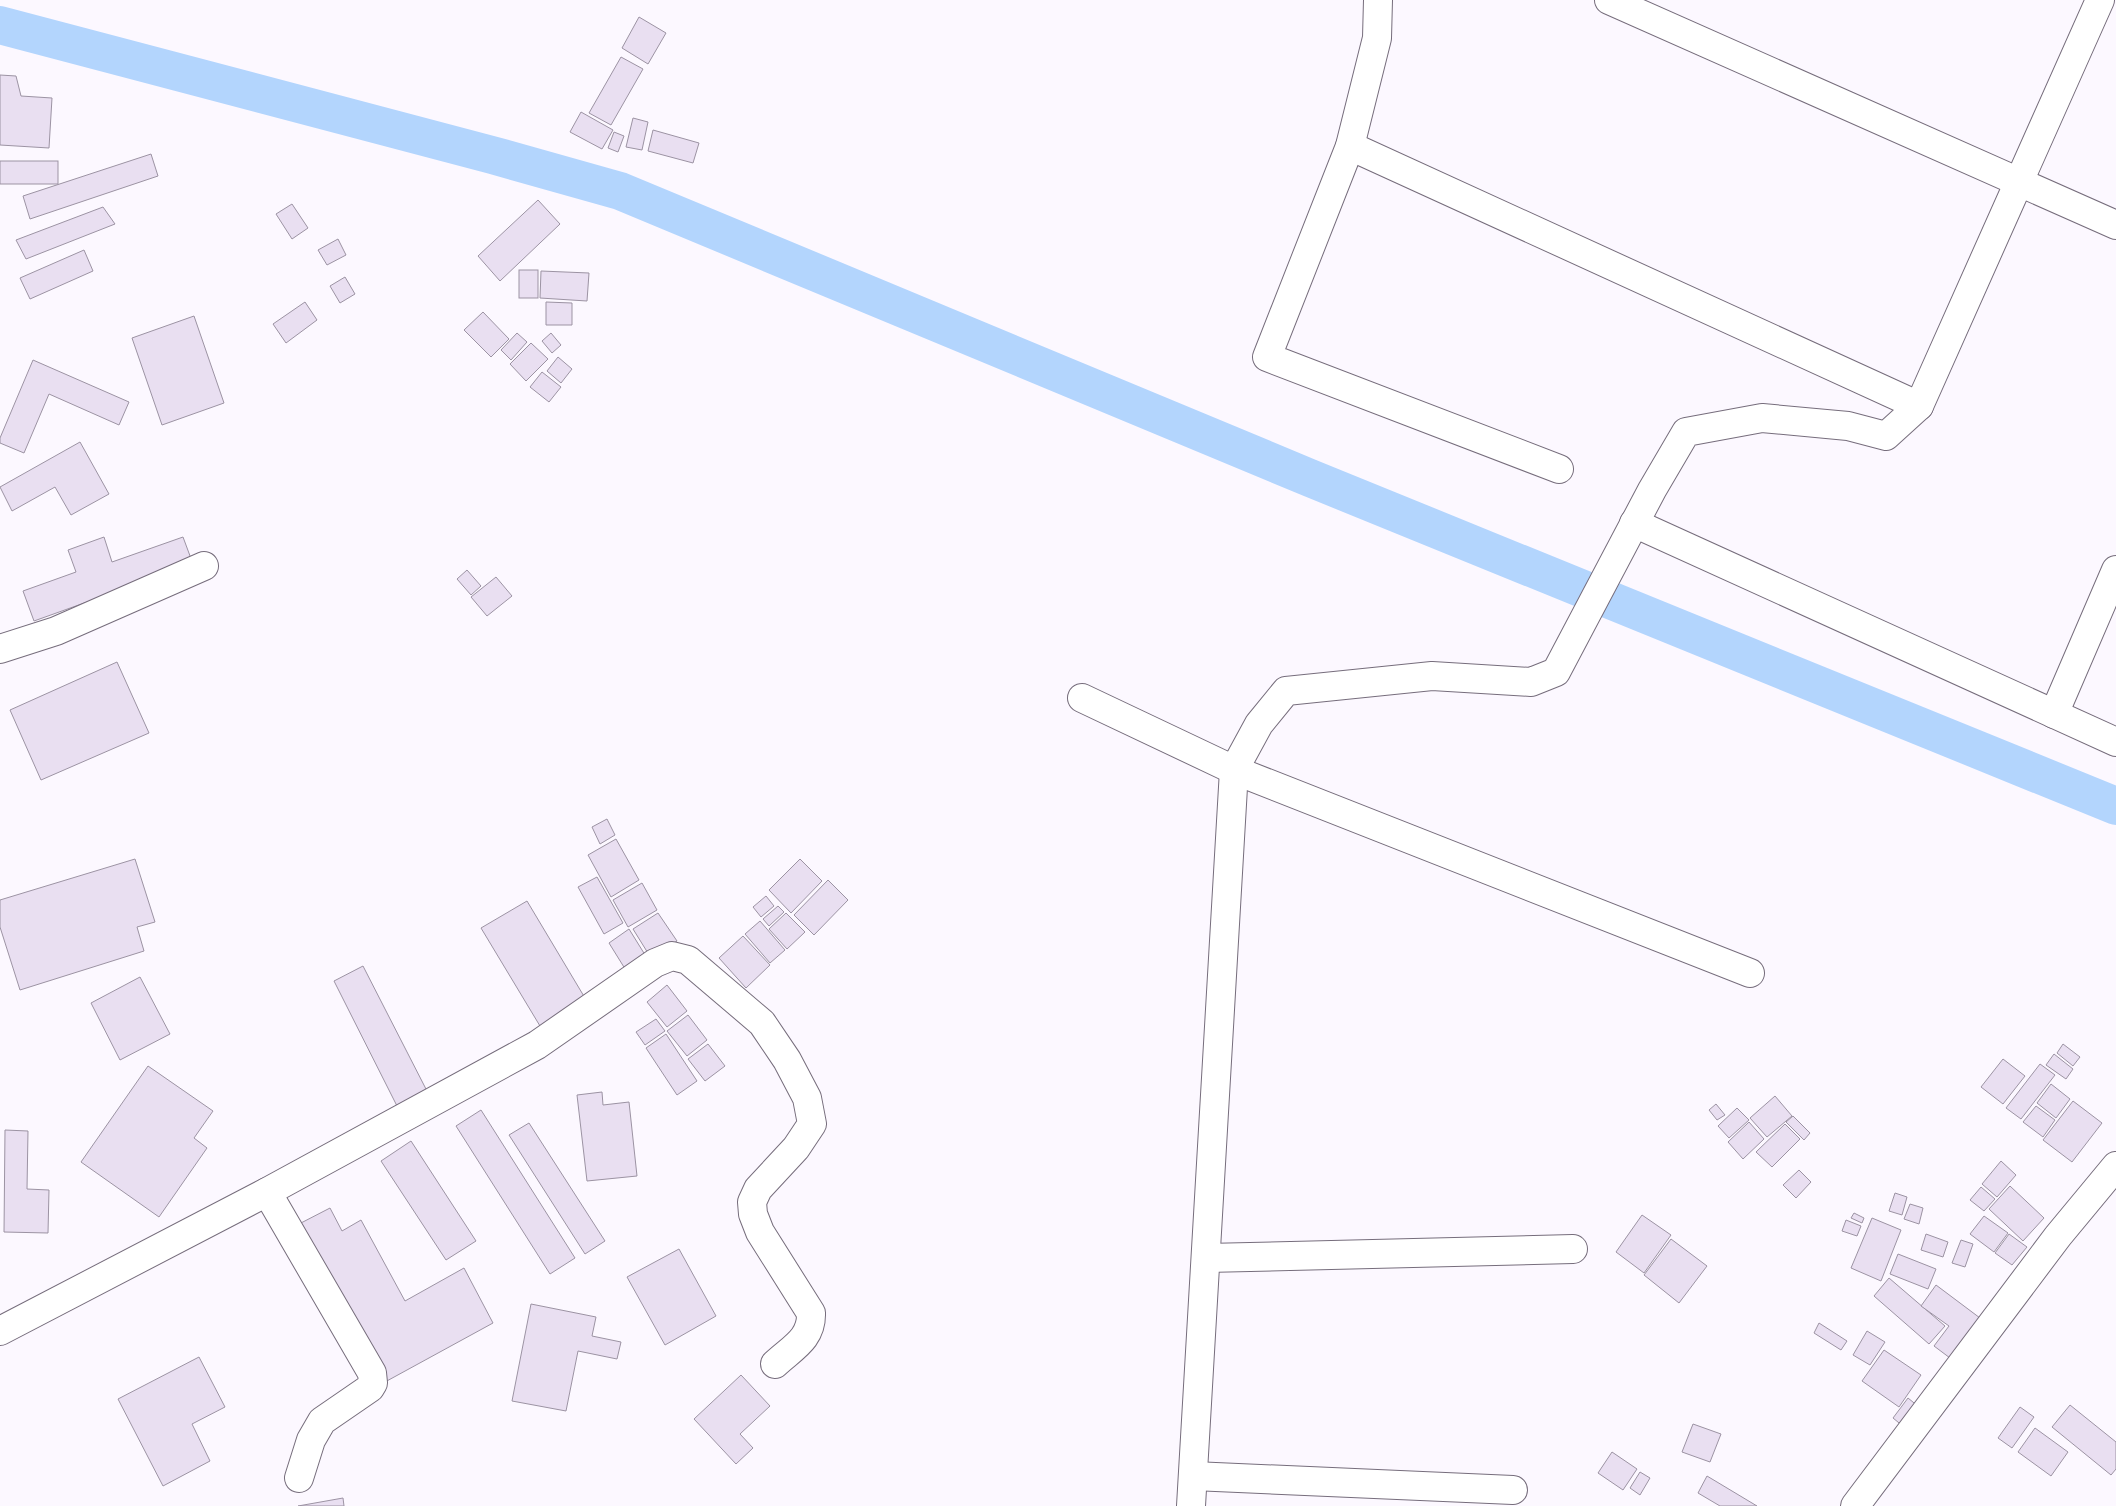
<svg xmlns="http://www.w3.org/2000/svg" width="2116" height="1506" viewBox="0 0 2116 1506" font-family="Overpass,sans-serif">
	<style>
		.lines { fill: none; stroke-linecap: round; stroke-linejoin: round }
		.canal { stroke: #b3d5fd; stroke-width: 38 }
		.building { fill: #e9dff1; stroke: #9c93a3 }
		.minor-casing { stroke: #766d7c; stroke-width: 30 }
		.minor { stroke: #fff; stroke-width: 28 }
	</style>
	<rect width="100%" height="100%" fill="#fcf8ff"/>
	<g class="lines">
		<polyline class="canal" points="0,25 492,155 620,191 1310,478 2116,806"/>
	</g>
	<g class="building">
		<polygon points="639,17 666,33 648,64 622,48"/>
		<polygon points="621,57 643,69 611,125 589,113"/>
		<polygon points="0,75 16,76 21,96 52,98 49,148 0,145"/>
		<polygon points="581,112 613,130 602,149 570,132"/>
		<polygon points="633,118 648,122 642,150 626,147"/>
		<polygon points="653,130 699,143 693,163 648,151"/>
		<polygon points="614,132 624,136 618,152 608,148"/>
		<polygon points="151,154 158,176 30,219 23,196"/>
		<rect x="0" y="161" width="58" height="23"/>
		<polygon points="538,200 560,224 500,281 478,256"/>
		<polygon points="292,204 308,228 292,239 276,214"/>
		<polygon points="103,207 115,224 26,259 16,240"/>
		<polygon points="338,239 346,255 327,265 318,250"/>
		<polygon points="84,250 93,271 30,299 20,278"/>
		<rect x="519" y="270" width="19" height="28"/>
		<polygon points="541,271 589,273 587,301 540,298"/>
		<polygon points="345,277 355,294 340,303 330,286"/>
		<polygon points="305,302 317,320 286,343 273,324"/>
		<polygon points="546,302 572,303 572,325 546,325"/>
		<polygon points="483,312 509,339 491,357 464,330"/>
		<polygon points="194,316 224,403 162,425 132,338"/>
		<polygon points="517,333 527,342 511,360 501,350"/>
		<polygon points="551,333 561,345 552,353 542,341"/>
		<polygon points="531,343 548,359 526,381 510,364"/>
		<polygon points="558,357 572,369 561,383 547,371"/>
		<polygon points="33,360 129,402 119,425 49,394 24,453 0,443 0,438"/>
		<polygon points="542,372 561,387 549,402 530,387"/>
		<polygon points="80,442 109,494 71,515 55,487 12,511 0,487"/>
		<polygon points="104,537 112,562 183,537 193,564 34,621 23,591 76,572 68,550"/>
		<polygon points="467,570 481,586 471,595 457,579"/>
		<polygon points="496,577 512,596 487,616 471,597"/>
		<polygon points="117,662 149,733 41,780 10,710"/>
		<polygon points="607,819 615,835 600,844 592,827"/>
		<polygon points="616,839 639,880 611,897 588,855"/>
		<polygon points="135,859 155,922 137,927 144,951 20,990 0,927 0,900"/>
		<polygon points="800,859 822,881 791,913 769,890"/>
		<polygon points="597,877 623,923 604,934 578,887"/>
		<polygon points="828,880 848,900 814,935 794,915"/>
		<polygon points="642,883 657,910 628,927 613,900"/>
		<polygon points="766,896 774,906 761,917 753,907"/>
		<polygon points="527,901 585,998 540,1026 481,928"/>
		<polygon points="778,906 784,912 769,926 763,919"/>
		<polygon points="658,913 677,941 651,958 633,929"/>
		<polygon points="786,913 805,932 787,949 769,929"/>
		<polygon points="760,921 785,950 770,963 745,934"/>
		<polygon points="629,929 647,958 627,972 609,943"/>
		<polygon points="743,936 770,965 746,988 719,958"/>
		<polygon points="363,966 427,1091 397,1106 334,981"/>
		<polygon points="140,977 170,1034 120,1060 91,1003"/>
		<polygon points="667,985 687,1011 667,1027 647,1002"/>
		<polygon points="688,1015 707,1040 687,1056 667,1031"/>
		<polygon points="656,1019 665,1031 645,1045 636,1032"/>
		<polygon points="666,1034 697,1081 677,1095 646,1048"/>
		<polygon points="708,1044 725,1066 705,1081 688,1059"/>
		<polygon points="2063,1044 2080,1057 2073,1066 2057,1053"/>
		<polygon points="2054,1054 2073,1069 2066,1079 2046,1065"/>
		<polygon points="2003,1059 2025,1076 2003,1104 1981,1087"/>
		<polygon points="2040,1064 2055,1075 2021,1119 2006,1108"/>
		<polygon points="148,1066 213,1111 194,1138 207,1148 159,1217 81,1162"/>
		<polygon points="2051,1084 2070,1099 2056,1118 2037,1103"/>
		<polygon points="602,1092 603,1105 629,1102 637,1176 587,1181 577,1095"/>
		<polygon points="1775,1096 1792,1116 1767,1137 1750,1118"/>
		<polygon points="2073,1101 2102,1123 2072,1162 2043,1140"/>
		<polygon points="1716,1104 1725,1115 1717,1120 1709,1110"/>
		<polygon points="2036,1106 2055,1120 2043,1137 2023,1122"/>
		<polygon points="1737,1108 1749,1120 1729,1138 1718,1126"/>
		<polygon points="481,1110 575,1258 550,1274 456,1126"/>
		<polygon points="1793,1116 1810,1133 1804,1140 1786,1122"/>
		<polygon points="1749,1122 1764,1139 1743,1159 1728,1142"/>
		<polygon points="529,1123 605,1241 585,1254 509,1135"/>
		<polygon points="1785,1124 1800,1139 1772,1167 1756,1152"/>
		<polygon points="5,1130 28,1131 27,1189 49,1190 48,1233 4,1232"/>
		<polygon points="411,1141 476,1241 446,1260 381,1161"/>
		<polygon points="2001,1161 2016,1175 1997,1197 1982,1184"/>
		<polygon points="1799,1170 1811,1182 1796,1198 1783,1185"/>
		<polygon points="2010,1186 2044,1218 2023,1241 1989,1209"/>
		<polygon points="1981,1187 1995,1199 1984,1211 1970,1200"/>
		<polygon points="1895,1193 1907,1197 1902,1215 1889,1211"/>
		<polygon points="1910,1204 1923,1208 1919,1224 1904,1219"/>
		<polygon points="330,1208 342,1231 361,1220 405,1301 464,1268 493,1323 385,1382 299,1224"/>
		<polygon points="1854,1213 1864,1218 1862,1223 1851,1218"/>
		<polygon points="1642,1215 1671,1235 1644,1273 1616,1252"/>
		<polygon points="1984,1216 2008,1233 1994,1252 1970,1234"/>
		<polygon points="1872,1218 1901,1230 1881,1281 1851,1268"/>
		<polygon points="1846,1220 1861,1226 1857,1236 1842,1231"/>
		<polygon points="1926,1234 1948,1242 1943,1257 1921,1250"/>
		<polygon points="2009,1234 2027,1247 2012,1265 1995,1253"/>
		<polygon points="1671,1239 1707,1266 1679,1303 1644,1275"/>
		<polygon points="1961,1240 1973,1244 1965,1267 1952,1263"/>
		<polygon points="679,1249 716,1316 665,1345 627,1277"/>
		<polygon points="1898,1254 1936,1269 1928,1289 1890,1274"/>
		<polygon points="1889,1278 1945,1326 1929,1344 1874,1296"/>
		<polygon points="1936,1285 1980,1318 1950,1358 1934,1346 1949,1326 1921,1306"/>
		<polygon points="531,1304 596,1317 592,1336 621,1342 617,1359 578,1351 566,1411 512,1401"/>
		<polygon points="1819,1323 1847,1341 1841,1350 1814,1333"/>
		<polygon points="1867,1331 1885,1342 1870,1365 1853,1355"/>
		<polygon points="1884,1350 1921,1375 1899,1407 1862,1381"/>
		<polygon points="199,1357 225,1407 192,1424 210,1461 163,1486 118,1399"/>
		<polygon points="741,1375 770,1406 740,1434 753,1448 736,1464 694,1419"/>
		<polygon points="1908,1398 1919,1407 1904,1427 1893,1418"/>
		<polygon points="2070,1405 2116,1442 2116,1469 2111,1475 2052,1427"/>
		<polygon points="2020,1407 2034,1417 2012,1448 1998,1438"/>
		<polygon points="1693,1424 1721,1434 1710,1462 1682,1452"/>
		<polygon points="2035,1428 2068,1452 2051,1476 2018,1452"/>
		<polygon points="1612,1452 1637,1469 1623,1490 1598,1473"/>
		<polygon points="1640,1472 1650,1478 1640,1495 1630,1488"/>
		<polygon points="1707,1476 1757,1506 1720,1506 1698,1493"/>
		<polygon points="343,1498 344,1506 298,1506"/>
	</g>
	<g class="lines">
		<defs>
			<g id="minor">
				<polyline points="1378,0 1377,38 1350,146 1267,357 1559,469"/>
				<polyline points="1609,0 2116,225"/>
				<polyline points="1350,146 1919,406"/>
				<polyline points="1634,523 2116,742"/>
				<polyline points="0,649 56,631 204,566"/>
				<polyline points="1082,698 1234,770 1750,973"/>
				<polyline points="2054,714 2116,570"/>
				<polyline points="267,1192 372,1373 373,1383 370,1388 322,1421 311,1440 299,1478"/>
				<polyline points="1206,1258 1573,1249"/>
				<path d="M 0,1331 L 267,1192 L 537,1045 L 655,963 L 672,956 L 688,960 L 762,1023 L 787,1060 L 807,1098 L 812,1124 L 796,1148 L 758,1189 L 752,1202 L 753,1214 L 760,1232 L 811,1313 C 812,1339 792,1348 775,1364"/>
				<polyline points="1193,1476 1513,1490"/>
				<polyline points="1191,1506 1234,770 1259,724 1286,691 1432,676 1531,682 1556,672 1652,490 1686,432 1762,418 1848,426 1886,436 1919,406 2100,0"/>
				<polyline points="1855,1506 2058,1236 2116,1166"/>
			</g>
		</defs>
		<use href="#minor" class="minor-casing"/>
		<use href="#minor" class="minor"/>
	</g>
</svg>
